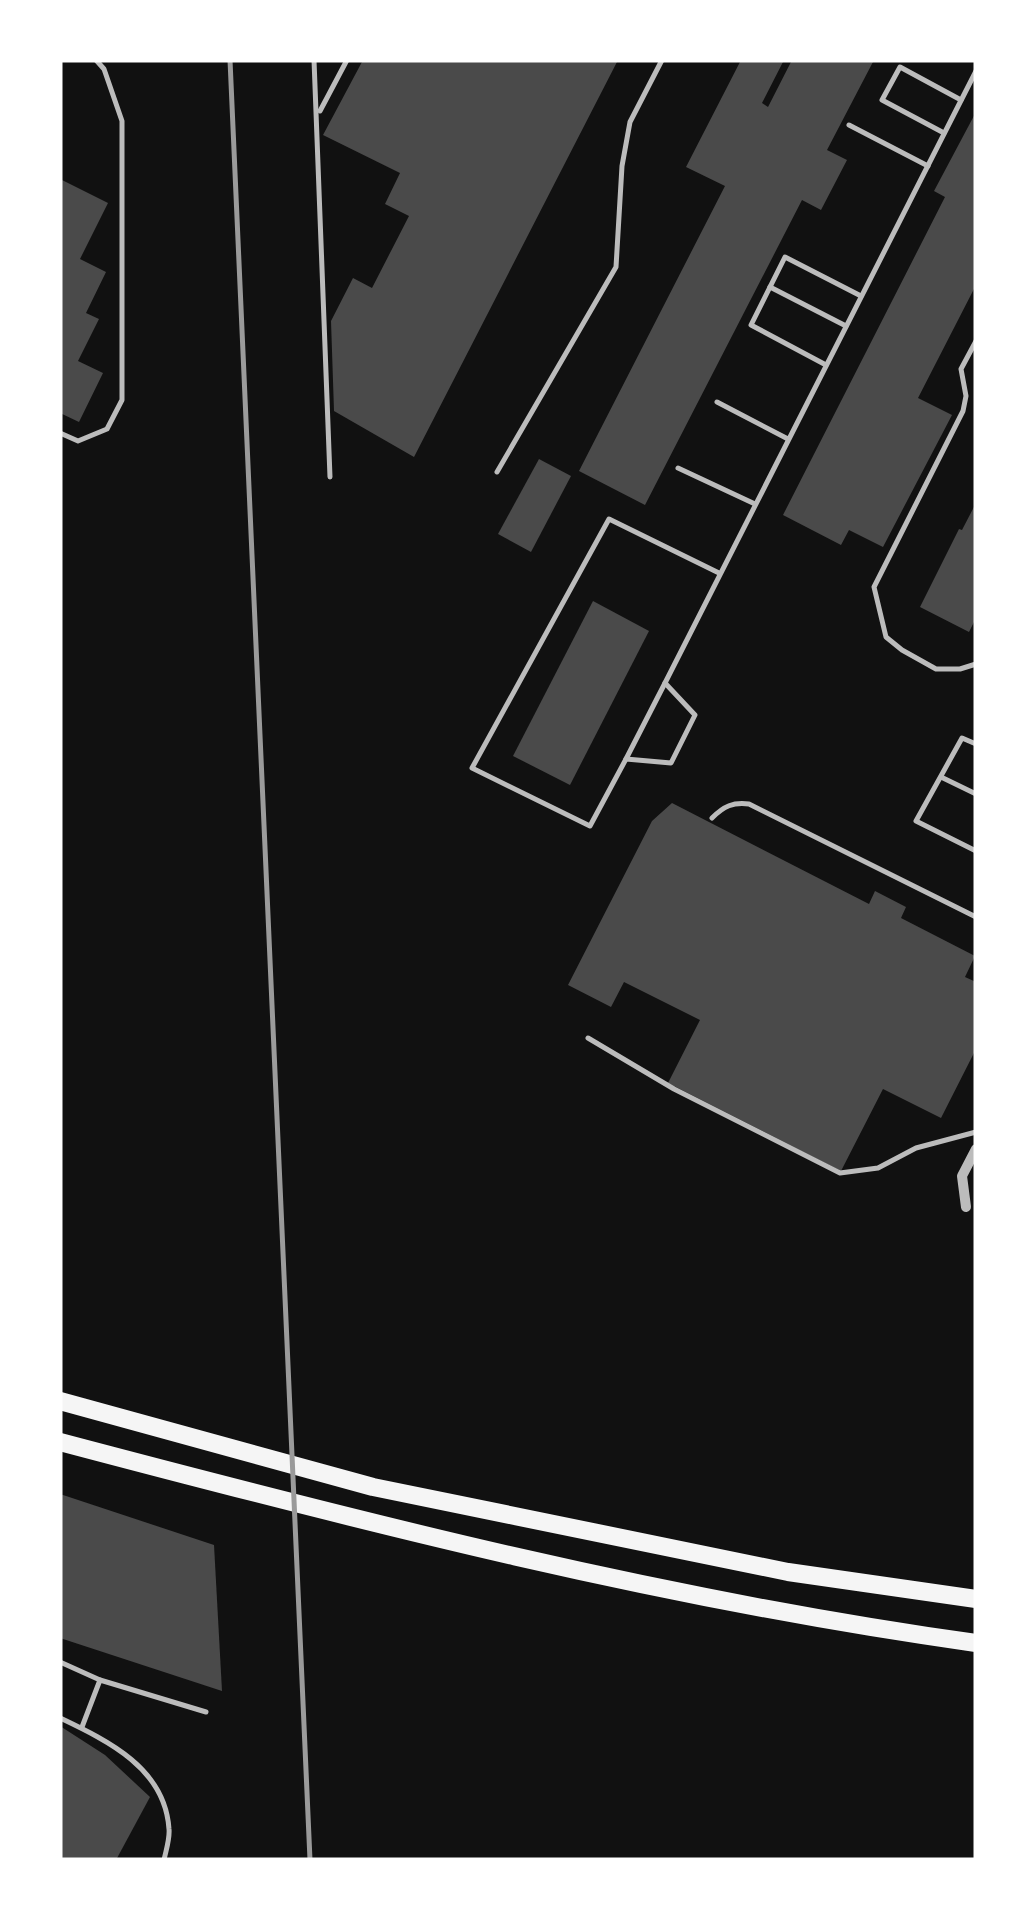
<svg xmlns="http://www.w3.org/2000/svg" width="1036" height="1920" viewBox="0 0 1036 1920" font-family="'Source Sans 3',sans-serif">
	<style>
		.building { fill: #4a4a4a }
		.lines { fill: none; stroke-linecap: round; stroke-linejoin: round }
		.service { stroke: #bcbcbc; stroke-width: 5 }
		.minor { stroke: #bcbcbc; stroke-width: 10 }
		.motorway { stroke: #f5f5f5; stroke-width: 18 }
		.rail { stroke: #9a9a9a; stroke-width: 5 }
	</style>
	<rect width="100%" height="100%" fill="#111"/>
	<g class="building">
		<polygon points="363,60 618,60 414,457 334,411 331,321 353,278 372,288 409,216 385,204 400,173 323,135"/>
		<polygon points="741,60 784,60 762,103 768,107 792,60 874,60 827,150 847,160 821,210 802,200 645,505 579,471 725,186 686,167"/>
		<polygon points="976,112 976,285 918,398 952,415 883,547 849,530 841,545 783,515 945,197 934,191"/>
		<polygon points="60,179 108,203 80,259 106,272 86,313 99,319 78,361 103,373 79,422 60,413"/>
		<polygon points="539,459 571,476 531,552 498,534"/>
		<polygon points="976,503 976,618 969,632 920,607 959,529 962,530"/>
		<polygon points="593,601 649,631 570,785 513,756"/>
		<polygon points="672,803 869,904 875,891 906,907 901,918 975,956 965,977 976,982 976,1049 941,1118 883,1089 841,1171 668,1083 700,1020 624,982 611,1007 568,985 652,821"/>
		<polygon points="60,1494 214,1545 222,1691 60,1638"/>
		<polygon points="60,1726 105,1755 150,1797 116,1860 60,1860"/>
	</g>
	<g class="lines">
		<g class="service">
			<polyline points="314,60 330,477"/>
			<polyline points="320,111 347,60"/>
			<polyline points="849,125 928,166"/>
			<polyline points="944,133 882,100 900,67 961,100"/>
			<polyline points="770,287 846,326"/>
			<polyline points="976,341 961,369 966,396 963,411 874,587 886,637 902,650 936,669 960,669 976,664"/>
			<polyline points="826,365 751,325 785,257 861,296"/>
			<polyline points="717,402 788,439"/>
			<polyline points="60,433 78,441 107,429 122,400 122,121 104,69 96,60"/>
			<polyline points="678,468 755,504"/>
			<polyline points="497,472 616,267 622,166 630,122 662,60"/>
			<polyline points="719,573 609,519 472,768 590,826 626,759 671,763 695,715 665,683 976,71"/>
			<polyline points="976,744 962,738 916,821 976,851"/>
			<polyline points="626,759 665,683"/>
			<polyline points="941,777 976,794"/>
			<path d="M 712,818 C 724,806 733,802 749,804 L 976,917"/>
			<polyline points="588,1038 674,1089 840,1173 878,1168 916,1148 976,1132"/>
			<polyline points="60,1662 100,1680"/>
			<path d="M 60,1718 C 108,1741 165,1768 169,1829 C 170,1839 166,1850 164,1860"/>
			<polyline points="82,1727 100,1680 206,1712"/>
		</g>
		<polyline class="minor" points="966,1207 962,1176 976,1149"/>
		<g class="motorway">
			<polyline points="60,1401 373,1487 788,1572 976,1599"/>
			<path d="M 60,1442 C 362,1522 666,1600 976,1643"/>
		</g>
		<polyline class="rail" points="230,60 310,1860"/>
	</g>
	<rect width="1036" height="1920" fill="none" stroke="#ffffff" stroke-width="125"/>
</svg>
